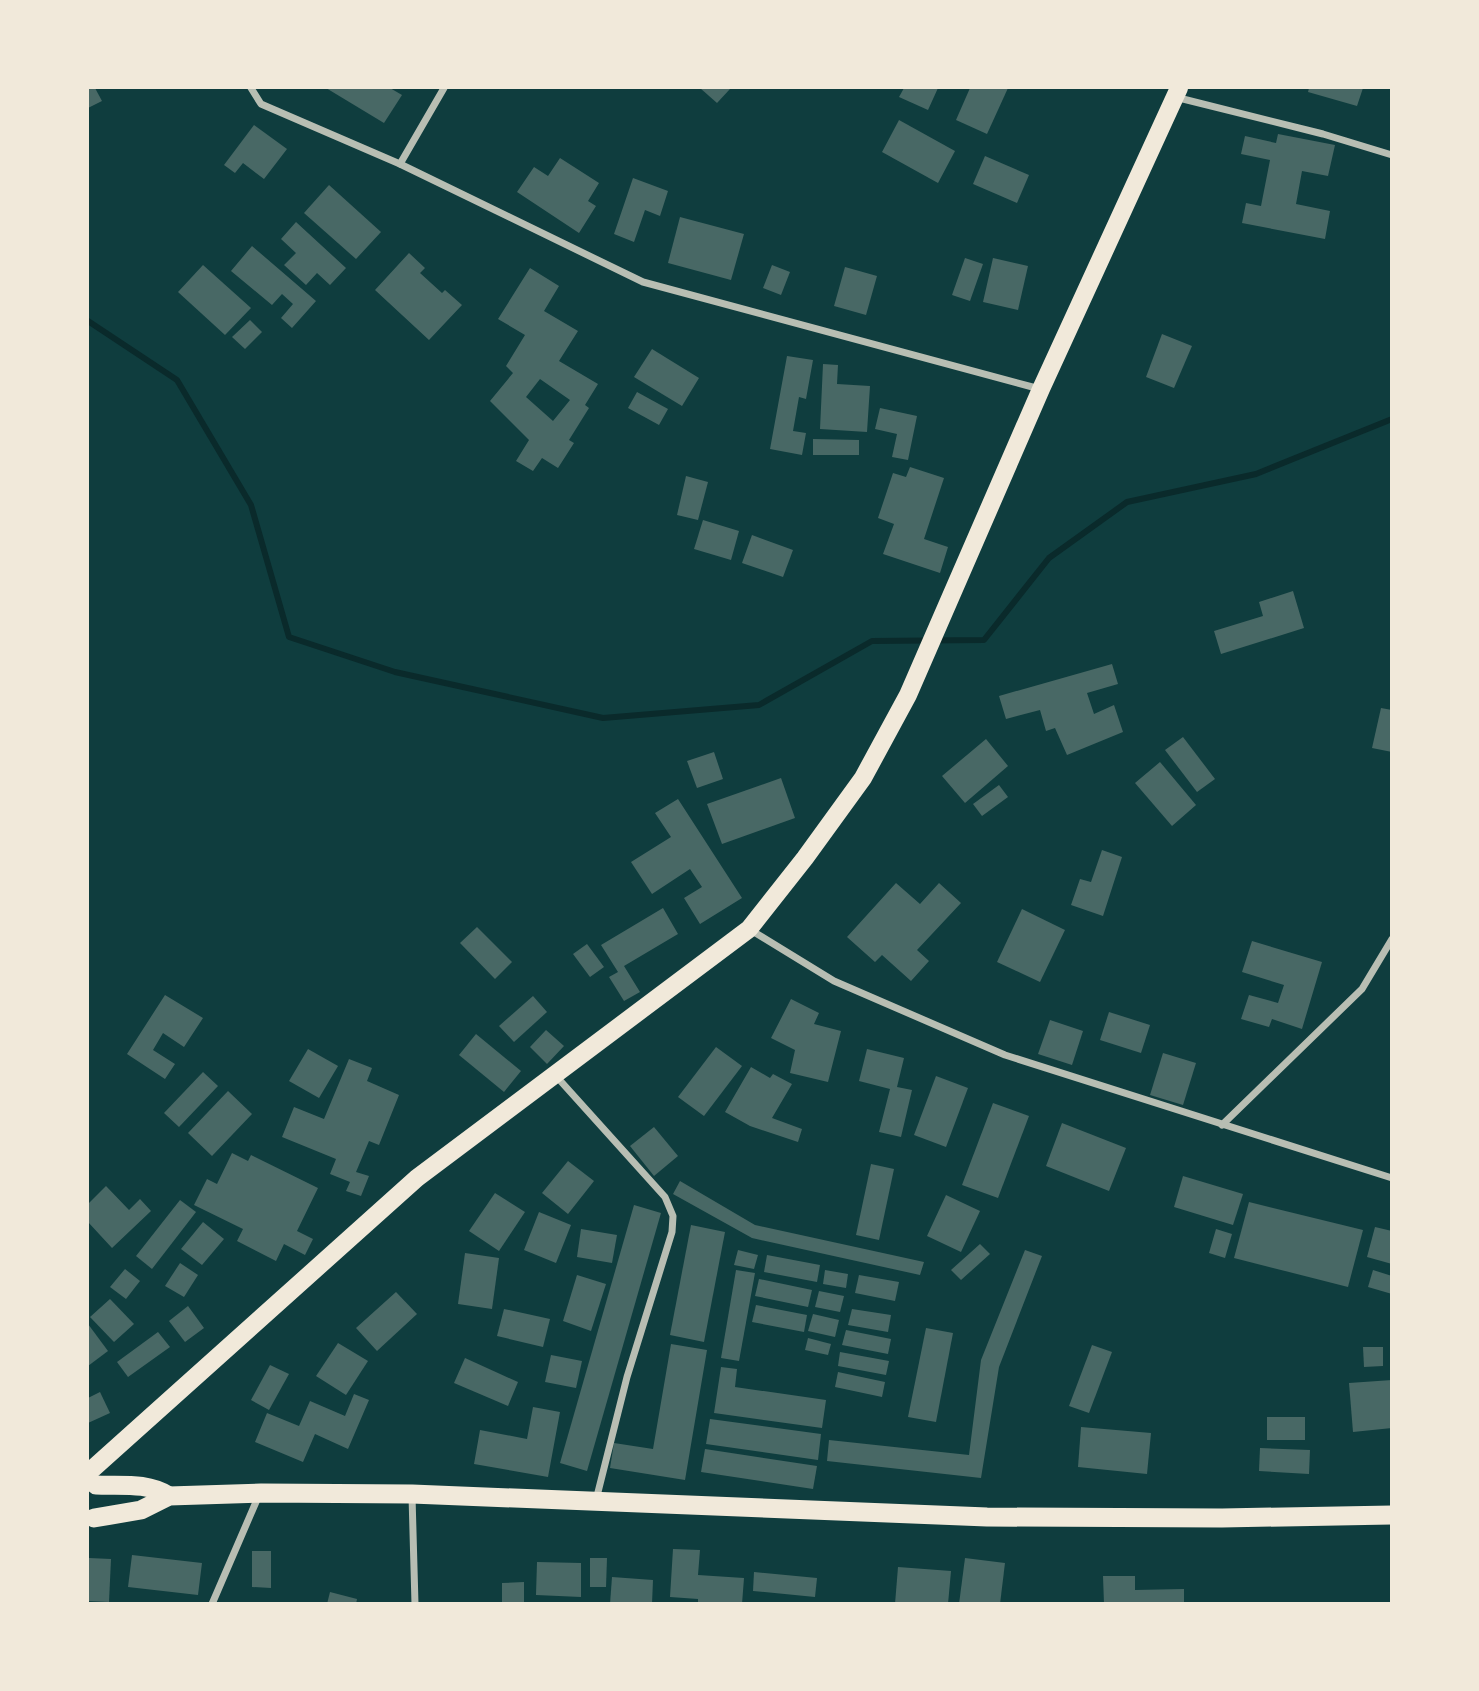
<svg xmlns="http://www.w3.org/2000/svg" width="1479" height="1691" viewBox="0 0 1479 1691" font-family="'Roboto Condensed',sans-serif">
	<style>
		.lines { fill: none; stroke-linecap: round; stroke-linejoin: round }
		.stream { stroke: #0a2a2b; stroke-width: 6 }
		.building { fill: #486865; fill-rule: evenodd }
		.minor { stroke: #b8beb3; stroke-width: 7 }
		.primary { stroke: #f1e9da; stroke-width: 18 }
		.trunk { stroke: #f1e9da; stroke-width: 19 }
	</style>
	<rect width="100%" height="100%" fill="#0f3d3e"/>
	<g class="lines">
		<polyline class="stream" points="88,321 177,380 251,505 289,637 395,672 603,718 759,705 872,641 984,640 1049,558 1127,502 1256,474 1392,419"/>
	</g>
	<g class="building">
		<polygon points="88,88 95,88 102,101 88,108"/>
		<polygon points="326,88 390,88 402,95 384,123"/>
		<polygon points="700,88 728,88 730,89 717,103"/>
		<polygon points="904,88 938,88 928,110 899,97"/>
		<polygon points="970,88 1008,88 987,134 956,120"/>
		<polygon points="1309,88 1363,88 1357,106 1308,92"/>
		<polygon points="899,120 955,151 938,183 882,152"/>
		<polygon points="254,125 287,149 264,179 243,163 235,173 224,165"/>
		<polygon points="1278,134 1335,145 1328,176 1302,171 1296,204 1330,211 1325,239 1242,223 1246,203 1261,206 1270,160 1241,154 1245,136 1276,143"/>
		<polygon points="985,156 1029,175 1017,203 973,184"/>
		<polygon points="560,158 599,183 588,201 596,206 579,233 517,192 534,167 548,176"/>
		<polygon points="633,178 668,191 660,216 645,210 634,242 614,234"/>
		<polygon points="329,185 381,232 356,259 304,213"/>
		<polygon points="680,217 744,234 731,280 668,263"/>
		<polygon points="296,222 346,268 330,285 317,273 306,285 284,265 296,253 281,239"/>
		<polygon points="252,246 316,301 292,328 281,318 293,304 282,294 272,305 231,271"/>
		<polygon points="409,253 425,268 420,273 442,293 445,290 462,305 429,340 375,290"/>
		<polygon points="965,258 983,264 970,301 952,295"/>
		<polygon points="993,258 1028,266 1018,310 983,302"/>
		<polygon points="203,265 251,308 225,335 178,292"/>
		<polygon points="772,265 790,272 781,295 763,288"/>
		<polygon points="845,267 877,276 866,315 834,306"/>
		<path d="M 530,268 L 559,286 L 544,311 L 578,331 L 559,361 L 598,384 L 585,405 L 589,408 L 569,440 L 574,443 L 558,468 L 542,458 L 533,471 L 516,461 L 529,440 L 490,401 L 513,373 L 506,366 L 525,335 L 498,319 ZM 540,379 L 570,400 L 553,421 L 526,397 Z"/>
		<polygon points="250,320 262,332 245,349 232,337"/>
		<polygon points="1162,334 1192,346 1174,388 1146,377"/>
		<polygon points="652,349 699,378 682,406 634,377"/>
		<polygon points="787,356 813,360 806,399 799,397 793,431 806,433 802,455 770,449"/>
		<polygon points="823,364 838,365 837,384 870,386 867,432 820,429"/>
		<polygon points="637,392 668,409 659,425 628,408"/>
		<polygon points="880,408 917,416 908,460 892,457 897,434 875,429"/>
		<polygon points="813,439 859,440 859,455 813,455"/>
		<polygon points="910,467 944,478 924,539 948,547 940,573 883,554 894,524 878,518 893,473 906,477"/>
		<polygon points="686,476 708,482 698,520 677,515"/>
		<polygon points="703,520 739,531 731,560 694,549"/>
		<polygon points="752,535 793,550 783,577 742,563"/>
		<polygon points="1293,591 1304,628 1221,654 1214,631 1263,616 1259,602"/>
		<polygon points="1112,664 1118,684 1087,693 1094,714 1114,705 1123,732 1067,755 1055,728 1046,731 1040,710 1006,719 999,696"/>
		<polygon points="1381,708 1392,710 1392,752 1372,748"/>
		<polygon points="1183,737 1215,779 1197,792 1165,750"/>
		<polygon points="986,739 1008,766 965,803 942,776"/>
		<polygon points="714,752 723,779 697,788 687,761"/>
		<polygon points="1160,762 1196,805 1172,826 1135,783"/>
		<polygon points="781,778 795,818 722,844 707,804"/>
		<polygon points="999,785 1008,797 982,816 973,804"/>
		<polygon points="678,799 742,898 700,924 684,898 702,887 690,869 652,894 631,862 671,837 655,813"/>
		<polygon points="1102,850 1122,857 1103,916 1071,905 1080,879 1091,882"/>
		<polygon points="896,883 920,904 939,883 961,903 917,950 929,961 911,981 882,955 875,962 847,937"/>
		<polygon points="663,908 678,934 624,966 640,992 624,1001 609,977 618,972 601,945"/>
		<polygon points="1022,909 1065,930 1040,982 997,962"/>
		<polygon points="477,927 512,962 495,979 460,943"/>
		<polygon points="1252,941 1322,962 1302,1029 1272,1019 1269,1027 1241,1019 1249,995 1278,1003 1284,985 1242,972"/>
		<polygon points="587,944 604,967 590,977 573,954"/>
		<polygon points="165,995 203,1018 184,1047 163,1033 153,1050 175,1064 165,1079 127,1054"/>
		<polygon points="533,996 547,1012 514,1042 499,1026"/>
		<polygon points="791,999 819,1013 814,1024 841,1031 828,1082 790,1073 795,1050 771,1038"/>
		<polygon points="1109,1012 1150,1025 1141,1053 1100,1040"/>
		<polygon points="1050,1020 1083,1031 1072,1065 1038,1054"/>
		<polygon points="546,1030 564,1046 547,1064 530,1047"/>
		<polygon points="476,1034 521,1071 504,1092 459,1055"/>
		<polygon points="716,1047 742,1066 704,1116 678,1097"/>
		<polygon points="308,1049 338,1066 319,1098 289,1081"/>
		<polygon points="867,1049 904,1058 897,1087 912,1090 901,1137 879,1132 890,1089 859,1081"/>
		<polygon points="1163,1053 1196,1063 1183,1105 1150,1095"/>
		<polygon points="349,1059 372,1068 367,1081 399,1095 379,1145 369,1141 356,1172 369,1176 361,1196 346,1191 350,1182 330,1174 336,1159 282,1137 294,1107 324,1119"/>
		<polygon points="751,1067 770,1078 773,1074 792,1084 772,1118 802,1129 798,1142 750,1126 725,1112"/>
		<polygon points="203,1072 218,1086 179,1127 164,1113"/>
		<polygon points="936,1076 968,1088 946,1147 914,1135"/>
		<polygon points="228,1091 252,1114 212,1156 188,1133"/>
		<polygon points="993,1103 1029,1116 998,1198 962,1185"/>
		<polygon points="1062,1123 1126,1148 1109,1191 1046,1166"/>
		<polygon points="654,1127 678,1156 654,1176 630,1146"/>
		<polygon points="232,1153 248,1161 251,1155 318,1188 297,1231 313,1239 305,1255 284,1244 276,1261 237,1241 243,1229 194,1205 207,1179 217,1184"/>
		<polygon points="568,1161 594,1181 568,1214 542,1193"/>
		<polygon points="871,1164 894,1169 879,1240 856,1235"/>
		<polygon points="1183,1176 1243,1194 1233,1225 1174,1207"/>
		<polygon points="680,1181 755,1225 924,1262 920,1275 752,1238 673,1194"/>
		<polygon points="106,1186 129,1210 140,1199 151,1211 112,1248 88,1222 88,1204"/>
		<polygon points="495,1193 525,1212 499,1251 469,1231"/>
		<polygon points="946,1195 980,1211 961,1252 927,1236"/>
		<polygon points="180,1200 196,1212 152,1269 136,1256"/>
		<polygon points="1249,1202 1363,1230 1348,1287 1234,1258"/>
		<polygon points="634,1205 661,1213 587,1471 560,1463"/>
		<polygon points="539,1212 571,1225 556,1263 524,1250"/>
		<polygon points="203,1222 224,1239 202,1265 181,1249"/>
		<polygon points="691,1225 725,1232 704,1342 670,1335"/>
		<polygon points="1375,1227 1392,1231 1392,1264 1367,1257"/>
		<polygon points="581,1229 617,1235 612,1263 577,1257"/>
		<polygon points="1216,1229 1232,1234 1225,1258 1209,1253"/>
		<polygon points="980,1244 990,1254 961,1280 951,1270"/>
		<polygon points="738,1250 758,1255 754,1269 734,1265"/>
		<polygon points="1025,1250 1042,1256 999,1367 981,1478 827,1461 829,1440 969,1455 981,1360"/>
		<polygon points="465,1253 499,1258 492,1309 458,1304"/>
		<polygon points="767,1255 820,1265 817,1282 764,1272"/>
		<polygon points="180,1263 198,1275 184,1297 165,1286"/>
		<polygon points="125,1269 140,1281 126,1299 110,1287"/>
		<polygon points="736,1270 755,1273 739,1361 721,1358"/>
		<polygon points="825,1270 848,1274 846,1288 823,1284"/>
		<polygon points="1373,1270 1392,1276 1392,1294 1368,1287"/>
		<polygon points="577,1275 606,1284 591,1331 563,1321"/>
		<polygon points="859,1275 899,1282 895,1301 855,1293"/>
		<polygon points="759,1279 812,1290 808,1307 755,1296"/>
		<polygon points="819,1291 844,1296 840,1312 815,1307"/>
		<polygon points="396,1292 417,1314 377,1351 356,1328"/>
		<polygon points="110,1299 134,1324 114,1342 90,1317"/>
		<polygon points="756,1305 807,1315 804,1332 752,1322"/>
		<polygon points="188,1306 204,1328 185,1342 169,1321"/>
		<polygon points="504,1309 550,1319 543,1347 497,1336"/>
		<polygon points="852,1309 891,1315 888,1332 848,1325"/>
		<polygon points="813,1314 839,1320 835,1337 808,1331"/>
		<polygon points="88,1324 108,1351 88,1366"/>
		<polygon points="926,1328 953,1333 936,1422 908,1417"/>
		<polygon points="846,1330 891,1339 888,1354 842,1345"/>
		<polygon points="158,1332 170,1347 128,1377 117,1362"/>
		<polygon points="808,1338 831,1344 828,1355 805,1350"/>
		<polygon points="338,1343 368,1361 346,1395 316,1376"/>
		<polygon points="671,1344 707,1350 685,1480 610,1468 614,1443 653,1449"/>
		<polygon points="1092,1345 1112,1352 1089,1413 1069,1406"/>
		<polygon points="1363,1347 1383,1347 1383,1366 1364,1367"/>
		<polygon points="840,1352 889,1361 886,1375 838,1366"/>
		<polygon points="551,1355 582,1361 576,1388 545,1382"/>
		<polygon points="465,1358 518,1382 508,1406 454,1383"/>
		<polygon points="270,1365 289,1374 269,1410 251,1400"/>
		<polygon points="721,1367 737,1369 735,1387 826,1400 822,1428 714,1413"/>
		<polygon points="838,1372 885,1382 882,1397 835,1387"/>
		<polygon points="1392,1380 1392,1428 1353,1432 1349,1383"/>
		<polygon points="100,1392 110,1413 88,1423 88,1398"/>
		<polygon points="354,1394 369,1400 348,1449 315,1434 303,1462 255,1442 267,1413 299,1426 310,1401 345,1416"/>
		<polygon points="533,1407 560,1412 548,1477 474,1464 480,1430 527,1439"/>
		<rect x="1267" y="1417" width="38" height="23"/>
		<polygon points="710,1419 821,1434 818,1460 706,1444"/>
		<polygon points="1081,1427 1151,1433 1147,1474 1078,1467"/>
		<polygon points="1260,1448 1310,1450 1309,1474 1259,1471"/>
		<polygon points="705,1449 817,1466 813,1489 701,1472"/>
		<polygon points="673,1549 700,1550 698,1575 744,1578 742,1604 698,1604 698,1599 670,1597"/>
		<polygon points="252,1551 271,1551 271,1588 252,1587"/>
		<polygon points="132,1555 202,1563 198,1595 128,1587"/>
		<polygon points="89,1558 111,1559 109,1602 88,1601"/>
		<polygon points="590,1558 607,1558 606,1587 590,1587"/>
		<polygon points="965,1558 1005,1563 1000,1604 959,1604"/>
		<polygon points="537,1562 581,1563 581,1597 536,1595"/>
		<polygon points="898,1567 951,1571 948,1604 895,1604"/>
		<polygon points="754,1572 817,1578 815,1597 753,1591"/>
		<polygon points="1103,1576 1135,1576 1135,1590 1184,1589 1184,1604 1104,1604"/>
		<polygon points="612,1577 653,1580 652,1604 610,1604"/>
		<polygon points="524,1582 524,1604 502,1604 502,1583"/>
		<polygon points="330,1592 357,1599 356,1604 327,1604"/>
	</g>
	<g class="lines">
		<g class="minor">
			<polyline points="251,88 261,104 400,164 643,282 1040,389"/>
			<polyline points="1175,97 1323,134 1392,155"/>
			<polyline points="400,164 444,88"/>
			<polyline points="749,929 834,981 1005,1055 1392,1178"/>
			<polyline points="556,1076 665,1197 673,1216 672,1232 627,1377 596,1500"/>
			<polyline points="1222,1125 1362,989 1392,939"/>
			<polyline points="412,1496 415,1604"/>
			<polyline points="212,1604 259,1495"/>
		</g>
		<polyline class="primary" points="88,1473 417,1178 749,929 805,858 863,778 908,695 1041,389 1179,88"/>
		<g class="trunk">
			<path d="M 96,1485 C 122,1486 147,1482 169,1496"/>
			<polyline points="94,1518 141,1510 169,1496 261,1493 412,1494 987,1517 1222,1518 1392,1515"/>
		</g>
	</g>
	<rect width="1479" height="1691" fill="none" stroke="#f1e9da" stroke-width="178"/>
</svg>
